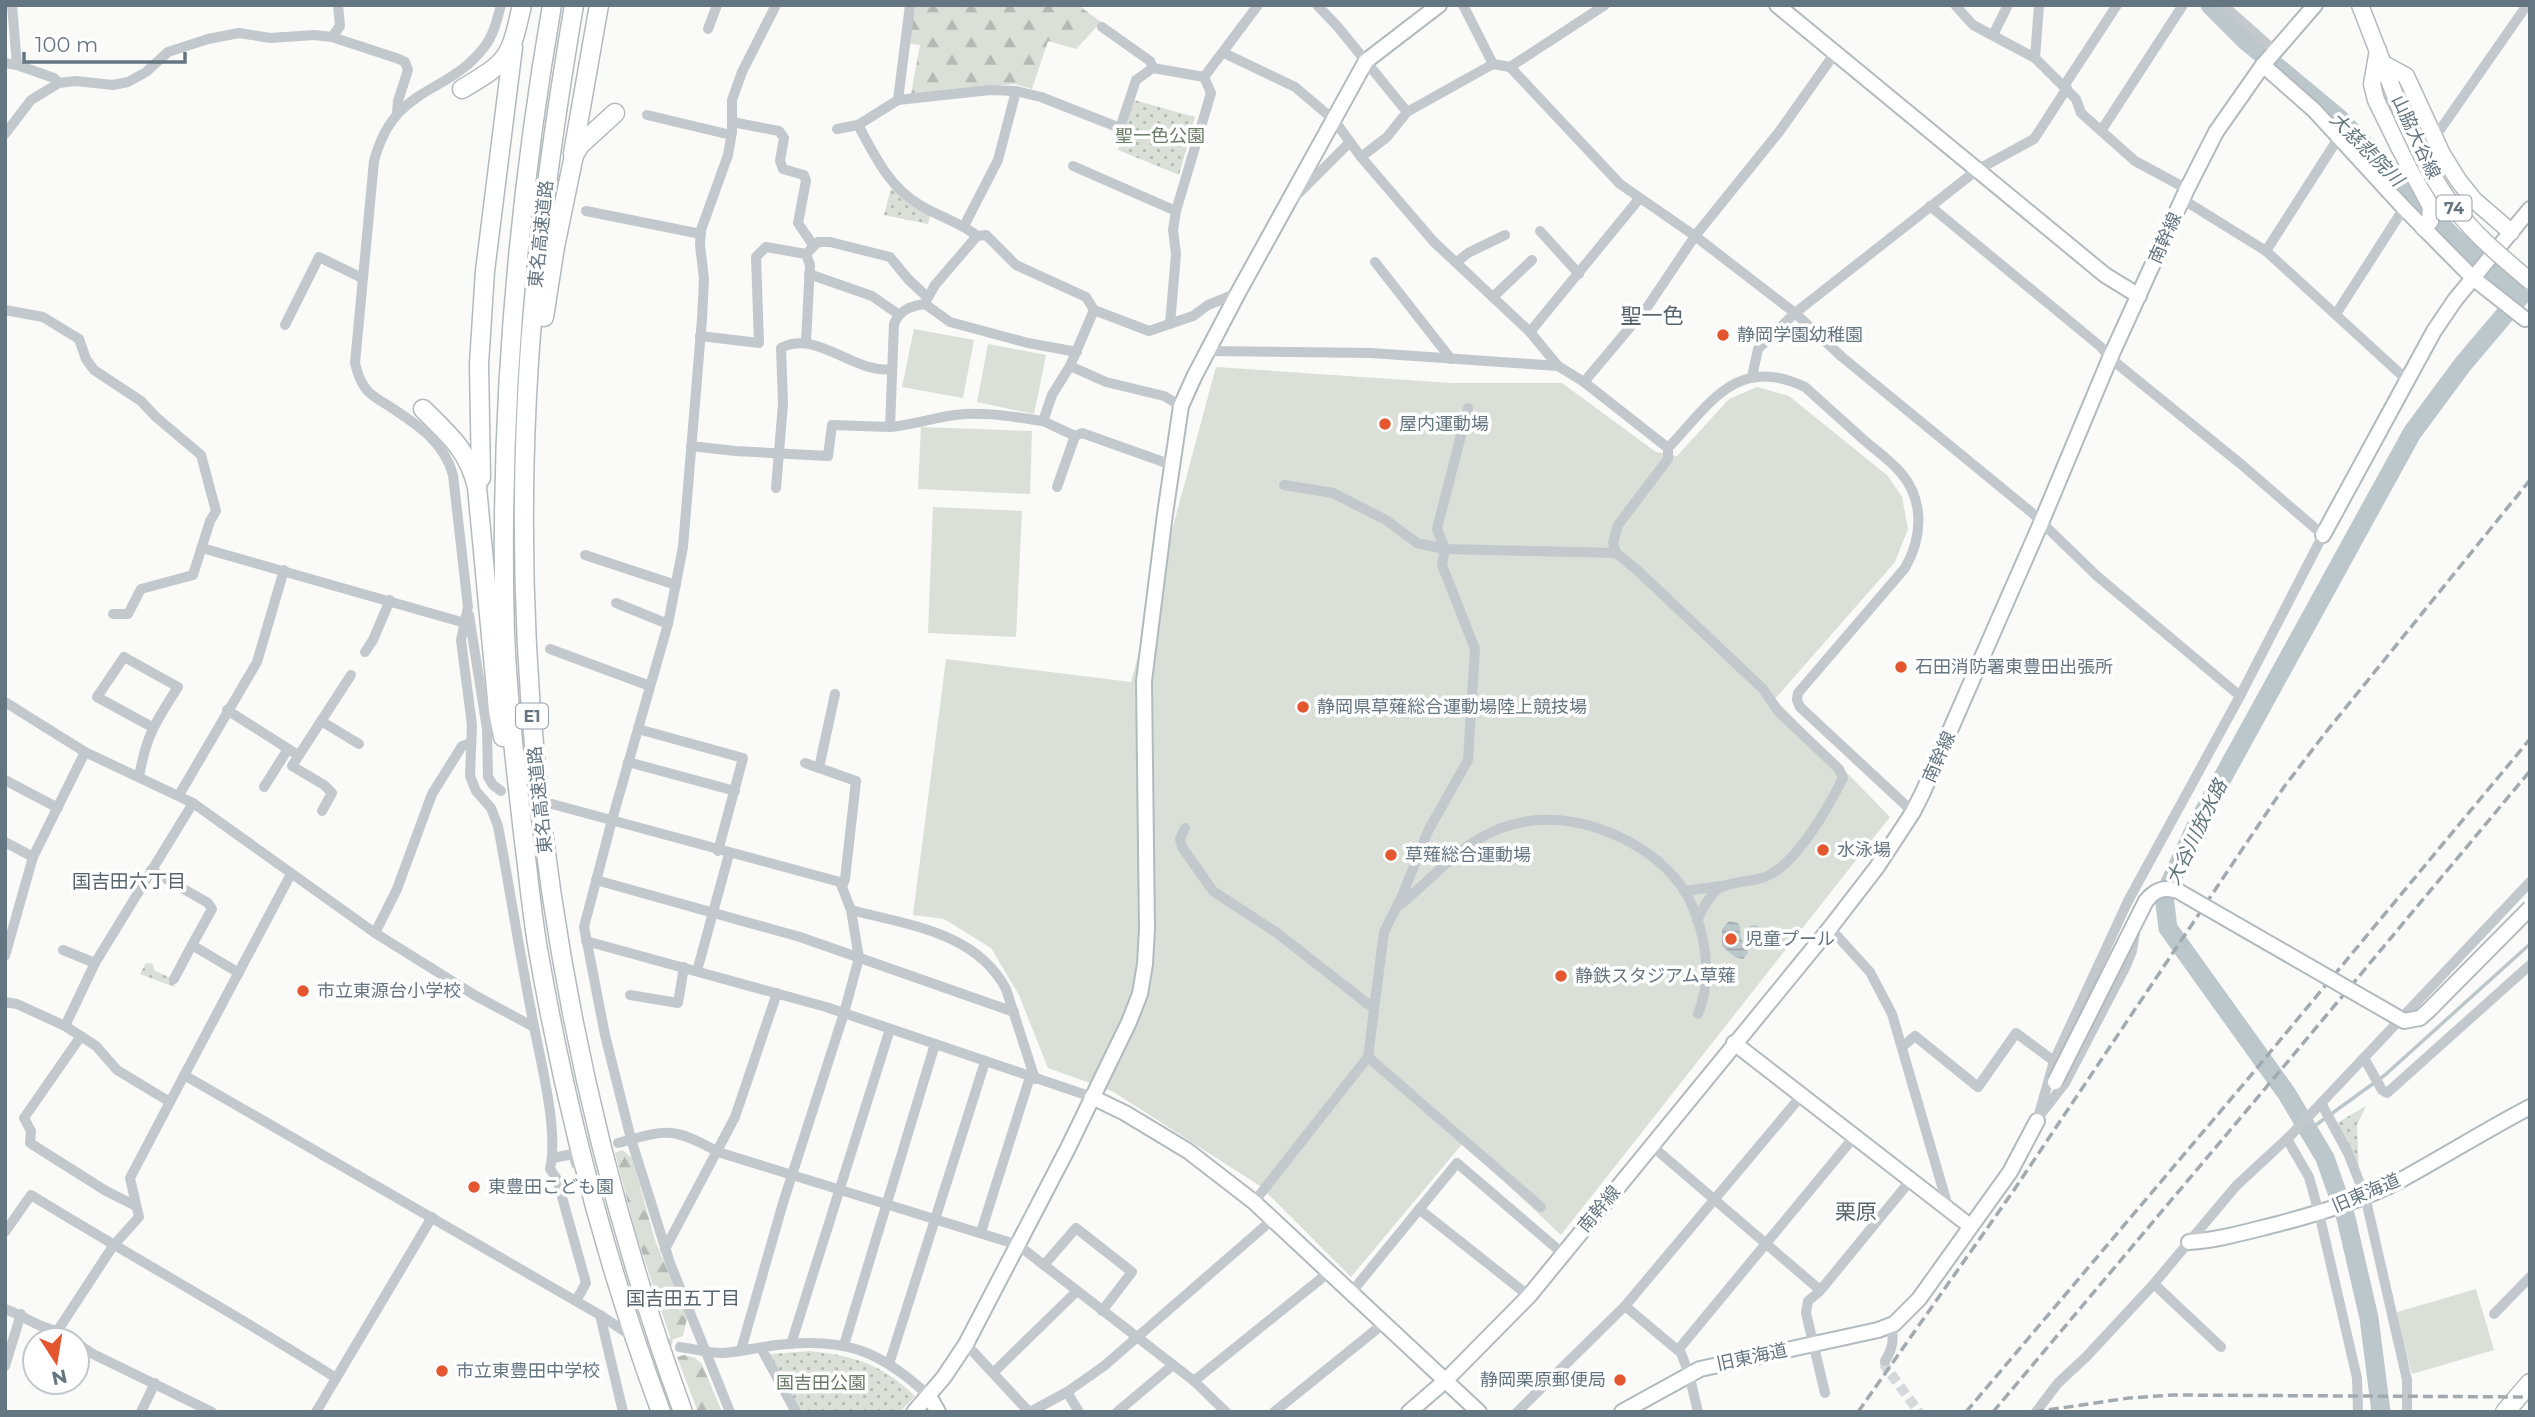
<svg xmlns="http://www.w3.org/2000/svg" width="2535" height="1417" viewBox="0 0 2535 1417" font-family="Montserrat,'Noto Sans JP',sans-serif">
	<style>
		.grass { fill: #dadfd7 }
		.forest { fill: url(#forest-firs) }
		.park { fill: url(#park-dots) }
		.water { fill: url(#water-rules) }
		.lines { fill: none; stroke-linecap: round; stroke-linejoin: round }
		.stream { stroke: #bbc7cb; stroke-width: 3.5 }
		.river { stroke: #bbc7cb; stroke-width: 19 }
		.street-tunnel { stroke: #d5d9db; stroke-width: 10; stroke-dasharray: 10 5; stroke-linecap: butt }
		.secondary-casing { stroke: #b3babf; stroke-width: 18 }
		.primary-casing { stroke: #b5babe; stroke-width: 19 }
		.highway-casing { stroke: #b4b9bd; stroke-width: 21 }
		.street { stroke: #c3c8cc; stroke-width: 10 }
		.secondary { stroke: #fff; stroke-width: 14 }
		.primary { stroke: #fff; stroke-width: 16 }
		.highway { stroke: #fff; stroke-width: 18 }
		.rail { stroke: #a2aab0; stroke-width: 3.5; stroke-dasharray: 10 5; stroke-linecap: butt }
		.secondary-bridge-casing { stroke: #b3babf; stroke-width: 18; stroke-linecap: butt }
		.primary-bridge-casing { stroke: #b5babe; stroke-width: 19; stroke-linecap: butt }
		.secondary-bridge { stroke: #fff; stroke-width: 14 }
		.primary-bridge { stroke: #fff; stroke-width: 16 }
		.poi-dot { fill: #e4572e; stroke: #fff; stroke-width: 2.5 }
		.labels { text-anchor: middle; stroke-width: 7; stroke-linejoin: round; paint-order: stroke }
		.shield { fill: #fff; stroke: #939fa8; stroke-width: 2 }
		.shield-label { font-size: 16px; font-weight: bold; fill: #657683 }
		.park-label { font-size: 18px; fill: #687a64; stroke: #fff }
		.street-label { font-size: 18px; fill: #657683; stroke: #fff }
		.poi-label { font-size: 18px; fill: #657683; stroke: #fff; text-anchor: start }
		.water-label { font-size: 19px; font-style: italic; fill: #60757c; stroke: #fff }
		.neighbourhood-label { font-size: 19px; fill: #57646e; stroke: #fff }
		.quarter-label { font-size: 21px; fill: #57646e; stroke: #fff }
	</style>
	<defs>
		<pattern id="forest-firs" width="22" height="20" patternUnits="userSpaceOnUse" patternTransform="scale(1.75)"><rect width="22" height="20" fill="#dadfd7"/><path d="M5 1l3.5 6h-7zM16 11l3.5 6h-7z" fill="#b4b9b4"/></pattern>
		<pattern id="park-dots" width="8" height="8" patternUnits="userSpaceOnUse" patternTransform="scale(1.75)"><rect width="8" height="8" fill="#dadfd7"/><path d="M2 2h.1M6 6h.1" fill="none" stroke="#b4b9b4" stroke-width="1.8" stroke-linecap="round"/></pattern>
		<pattern id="water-rules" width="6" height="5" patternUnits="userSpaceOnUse" patternTransform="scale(1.75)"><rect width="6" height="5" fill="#bbc7cb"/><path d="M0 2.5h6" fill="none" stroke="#9ca6aa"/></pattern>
	</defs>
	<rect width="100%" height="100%" fill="#fafaf8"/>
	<g class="grass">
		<polygon points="914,329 974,340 963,398 902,387"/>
		<polygon points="988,344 1046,355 1034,414 977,402"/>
		<polygon points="1216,367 1451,383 1562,383 1656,452 1677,456 1729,399 1757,387 1789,396 1888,476 1902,497 1908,529 1895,562 1775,699 1890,817 1561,1235 1463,1143 1351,1277 1260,1186 1112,1091 1048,1068 1019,995 991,948 944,919 913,915 946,659 1131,682"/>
		<polygon points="921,427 1032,431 1030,494 918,489"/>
		<polygon points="933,507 1022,511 1016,637 928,633"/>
		<polygon points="2476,1289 2494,1350 2412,1374 2394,1313"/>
	</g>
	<g class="forest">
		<polygon points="915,5 1078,5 1101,22 1076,49 1048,41 1032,89 1014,84 911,94 920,45 907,43"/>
		<polygon points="622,1150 632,1158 655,1240 687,1318 683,1336 671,1340 636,1234 615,1153"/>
		<polygon points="684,1355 695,1358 702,1364 722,1412 698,1412 677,1357"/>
	</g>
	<g class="park">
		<polygon points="1134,100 1195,117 1179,175 1118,150"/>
		<polygon points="891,188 908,203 930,216 928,224 884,215"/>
		<polygon points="146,963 153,964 154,970 177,981 174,987 140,974"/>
		<polygon points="2366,1106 2357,1125 2359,1173 2337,1123"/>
		<path d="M 811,1351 C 858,1357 879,1363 915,1396 L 900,1412 L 801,1412 L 770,1354 Z"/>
	</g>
	<g class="water">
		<path d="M 1729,921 L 1738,923 C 1742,929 1739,935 1742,941 C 1745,946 1747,946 1748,953 L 1743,959 L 1735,957 L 1722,946 L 1722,929 Z"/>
		<circle cx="1754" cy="934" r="9"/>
	</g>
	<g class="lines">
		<polyline class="stream" points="2309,1130 2385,1075 2530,944"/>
		<g class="river">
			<polyline points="2210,5 2246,41 2340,119 2453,237 2521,296"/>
			<polyline points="2381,1412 2369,1318 2346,1218 2325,1158 2287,1094 2168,928 2164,896 2196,826 2412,433 2463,364 2530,285"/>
		</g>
		<g class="street-tunnel">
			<polyline points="633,1334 680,1347"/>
			<polyline points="1885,1361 1885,1366 1919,1412"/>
		</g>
		<defs>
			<g id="secondary">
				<polyline points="1777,5 2105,275 2139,296"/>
				<polyline points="2263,65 2314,110 2404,208 2473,278 2525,319"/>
				<polyline points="2323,535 2434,331 2455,300 2530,209"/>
				<polyline points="1734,1043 1970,1226"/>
				<polyline points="1092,1097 1125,1113 1188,1151 1254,1202 1479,1412"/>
				<path d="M 2189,1242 C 2219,1240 2249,1231 2278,1224 C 2319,1213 2361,1201 2399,1181 C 2443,1157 2486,1130 2530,1107"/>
				<polyline points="929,1396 938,1412"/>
				<polyline points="914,1412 944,1377 966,1344 1068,1148 1129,1022 1140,994 1145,964 1147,929 1144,681 1165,514 1181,406 1194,377 1238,293 1366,61 1439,5"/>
				<polyline points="1409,1412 1445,1381 1529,1296 1830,928 1877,867 1913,812 1923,792 2041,523 2110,358 2187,189 2216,132 2263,65 2315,5"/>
				<polyline points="1622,1412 1700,1369 1878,1330 1894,1324 1919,1299 2010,1172 2037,1121"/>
			</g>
			<g id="primary">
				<polyline points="2360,5 2403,116"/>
				<polyline points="2378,50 2372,84 2376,100 2399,147 2431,207 2430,221 2424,228"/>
				<polyline points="2384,64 2406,76 2442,154 2458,180 2474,200 2511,232"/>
			</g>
			<g id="highway">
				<path d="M 552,5 C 516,213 499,423 505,634 C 508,703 516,772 524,841 C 529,879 532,917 539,955 C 566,1110 606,1264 661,1412"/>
				<path d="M 574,5 C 554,123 537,242 529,361 C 506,717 561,1077 683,1412"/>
				<path d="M 462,89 C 509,61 510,59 522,5"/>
				<polyline points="573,153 599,5"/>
				<polyline points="544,317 555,247 574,155 580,145 615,113"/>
				<path d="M 423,409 C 449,435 468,450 477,487 L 498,711 L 503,737"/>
				<polyline points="481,478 479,364 485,271 513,47"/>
				<polyline points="2505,1412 2530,1383"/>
			</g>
		</defs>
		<use href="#secondary" class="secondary-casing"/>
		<use href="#primary" class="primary-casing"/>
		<use href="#highway" class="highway-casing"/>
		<g class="street">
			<path d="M 501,5 C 497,20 494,34 485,46 C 447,97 395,83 374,161 L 355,363 C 357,372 360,381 366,389 C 372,397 383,402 392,408 C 419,426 444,442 453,475 L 468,607 L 461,640 L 472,725 L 470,776 L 476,791 L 491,808 L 498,826 C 510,890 520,956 533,1021 C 540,1060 559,1130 550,1169 L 557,1179 L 586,1283 L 576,1301"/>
			<polyline points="1317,5 1338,27 1407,112"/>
			<polyline points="1463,5 1493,64"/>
			<polyline points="1955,5 1973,25 2035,58"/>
			<polyline points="2039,5 2035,58 2076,99 2081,113 2135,161 2187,189"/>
			<polyline points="2223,5 2275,51"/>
			<polyline points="1102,27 1150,61 1153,68"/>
			<polyline points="708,29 717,5"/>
			<polyline points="1993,35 2008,5"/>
			<polyline points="332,37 340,26 338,5"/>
			<polyline points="1224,53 1295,87 1334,120 1361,157 1434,242 1530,332 1558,366"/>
			<polyline points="5,63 17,65 12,5"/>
			<polyline points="17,65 54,78 59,83"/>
			<polyline points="1510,67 1605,5"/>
			<polyline points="1204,77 1258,5"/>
			<polyline points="2064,86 2117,5"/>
			<polyline points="898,100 910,5"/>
			<polyline points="647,115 731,135"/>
			<polyline points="732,122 779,131 784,138 780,161 783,169 804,175 806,181 798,223 813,245"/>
			<path d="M 858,125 C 875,156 889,187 920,205 C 939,217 960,222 977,236 L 986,235 L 1016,265 L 1086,297 L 1094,310 L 1149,331 L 1193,316 L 1208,305 L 1238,293"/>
			<polyline points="837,129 858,125 898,100 990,90 1016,91 1041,97 1120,128 1136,80 1153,68 1204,77 1211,93 1176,211 1173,230 1176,254 1170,324"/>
			<polyline points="2101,131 2183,5"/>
			<polyline points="5,134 31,100 59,83 75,81 113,85 128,82 146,72 168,52 208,39 239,33 270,38 314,35 332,37 399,59 405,62 408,70 398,101 397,113"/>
			<polyline points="2435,137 2527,5"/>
			<polyline points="1361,157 1387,137 1407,112 1493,64 1510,67 1620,184 1695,236 1795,313 1842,357 2031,512 2097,576 2240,696"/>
			<polyline points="1073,166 1176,211"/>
			<polyline points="2182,199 2266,251 2407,380"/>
			<polyline points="1291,201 1350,142"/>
			<polyline points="1930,206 2101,347 2110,358 2242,465 2323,535 2240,696 2128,901 2054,1061 2037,1121"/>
			<polyline points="586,211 701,234"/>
			<polyline points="964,226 998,160 1016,91"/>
			<polyline points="1540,231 1579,274"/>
			<polyline points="2266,251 2339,137"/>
			<polyline points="1375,262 1451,359"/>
			<polyline points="1457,262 1468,253 1505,235"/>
			<polyline points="809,274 872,296 898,314"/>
			<polyline points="1493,297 1532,260"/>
			<polyline points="926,301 935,285 977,236"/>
			<polyline points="5,310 43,317 79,339 86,359 94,370 141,401 156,417 201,455 216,511 210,521 193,575 141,589 128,614 113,614"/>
			<polyline points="1094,310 1070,366 1052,395 1043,421 1075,436 1082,433 1172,465"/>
			<polyline points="2336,314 2404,208"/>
			<polyline points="285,325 319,257 362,278"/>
			<polyline points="1530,332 1639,199"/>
			<polyline points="700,336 759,343 756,257 766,247 806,254"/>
			<polyline points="806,342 810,265 806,254 818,242 830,242 890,257 908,279 927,297"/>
			<path d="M 1208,351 L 1371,353 L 1558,366 L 1584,382 L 1668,448 C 1710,404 1737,354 1805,387 C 1825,405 1845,423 1865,441 C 1877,451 1891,461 1901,473 C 1925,501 1922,539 1905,568 L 1798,693 L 1797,700 L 1800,707 L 1913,812"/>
			<polyline points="1070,366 1106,382 1164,396 1181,406"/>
			<polyline points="1752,377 1758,349 1795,313 1977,170 2034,139 2067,88"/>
			<polyline points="1584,382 1648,306 1695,236 1779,132 1835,53"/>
			<path d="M 890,427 C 912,425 933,418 955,415 C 984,411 1014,417 1043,421"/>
			<path d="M 691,446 L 735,451 L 828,456 L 832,425 L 890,427 L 894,324 C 900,310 910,306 925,304 L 950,322 L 1028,343 L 1077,352"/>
			<path d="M 1284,485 L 1333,493 L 1386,520 L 1417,543 L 1445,549 L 1616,553 L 1636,569 L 1763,689 L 1778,711 L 1839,769 L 1843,778 C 1829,806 1799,859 1771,874 C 1756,883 1739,880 1724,886 C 1711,890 1703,909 1697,920"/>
			<polyline points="1057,487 1075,436"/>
			<path d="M 776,488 L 783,404 L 781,348 C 817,329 854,374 891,369"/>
			<polyline points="202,548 465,623"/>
			<polyline points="1616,553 1613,543 1618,525 1668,459 1668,448"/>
			<polyline points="585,555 676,585"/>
			<polyline points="616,603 668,624"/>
			<polyline points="469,615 487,729 488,777 493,785 501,791"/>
			<polyline points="550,649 650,686"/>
			<polyline points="365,652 373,640 390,600"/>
			<polyline points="5,702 85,752 193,803 375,933 476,996 534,1027"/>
			<polyline points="227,710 298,755"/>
			<polyline points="321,721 359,744"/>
			<polyline points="638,729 743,758 718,851"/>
			<polyline points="628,762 735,791"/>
			<polyline points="805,763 856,781 845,879 842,887"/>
			<polyline points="819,768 835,694"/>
			<path d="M 139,777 C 146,736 156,721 178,687 L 124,657 L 97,697 L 152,727"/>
			<polyline points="5,780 58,808"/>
			<polyline points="264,787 288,749"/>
			<polyline points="179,795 257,662 284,570"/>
			<polyline points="552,804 840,882 851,910 859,958 844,1013 783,1203 741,1350"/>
			<polyline points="322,811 332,793 324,785 292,766 351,675"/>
			<polyline points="1185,828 1180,839 1182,847 1213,891 1277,933 1373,1008"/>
			<polyline points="5,842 33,857"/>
			<polyline points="151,870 208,903 212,909 192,945 239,973"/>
			<polyline points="596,880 800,937 1014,1012"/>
			<polyline points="1684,891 1721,886"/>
			<path d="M 1401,904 C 1443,870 1471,829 1529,821 C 1586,813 1657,845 1687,895 C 1694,908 1700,925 1703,940 C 1708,965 1708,990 1698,1014"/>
			<path d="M 851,910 C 908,925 976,932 1006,989 L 1035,1079"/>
			<polyline points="1830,928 1870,972 1892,1014 1949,1210"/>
			<polyline points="375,933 397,889 432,794 462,746 471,743"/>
			<polyline points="586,941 826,1007 1092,1097"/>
			<polyline points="63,950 95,963"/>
			<polyline points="5,956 33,857 85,752"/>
			<polyline points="697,971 729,854"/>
			<polyline points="174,979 192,945"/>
			<polyline points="630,995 678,1003 684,967"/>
			<polyline points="5,1002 17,1004 65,1026 96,1046 117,1070 170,1102 291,874"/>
			<polyline points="65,1026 95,963 193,803"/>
			<polyline points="81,1036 24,1118 31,1131 30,1143 106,1191 136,1206"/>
			<polyline points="1902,1047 1915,1036 1978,1087 2016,1033 2054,1061"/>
			<polyline points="1368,1057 1541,1207"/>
			<polyline points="2364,1058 2382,1090 2387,1093 2530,965"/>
			<polyline points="184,1075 600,1315 627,1333"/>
			<polyline points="2321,1103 2348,1153 2365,1196 2407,1380 2407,1412"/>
			<polyline points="2041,1114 2065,1083 2126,966 2132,951 2136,926"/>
			<polyline points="2287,1139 2309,1177 2319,1213 2357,1378 2358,1412"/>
			<path d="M 618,1143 C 666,1130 672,1126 718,1152 L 1018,1245 L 1194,1381 L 1226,1412"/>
			<polyline points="1652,1146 1820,1290"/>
			<polyline points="553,1158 573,1154 576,1164"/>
			<polyline points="1254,1202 1368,1057 1384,932 1402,896 1428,831 1468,760 1475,649 1442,565 1445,549 1437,529 1468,408"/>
			<polyline points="1419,1209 1529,1296"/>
			<path d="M 5,1232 L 31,1195 C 132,1257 236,1314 336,1378"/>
			<polyline points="981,1232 1030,1077"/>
			<polyline points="665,1249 735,1117 777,993"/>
			<polyline points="1044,1265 1076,1228 1132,1272 1102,1311"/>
			<polyline points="2154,1284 2221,1347"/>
			<polyline points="1350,1294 1457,1163 1562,1253"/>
			<polyline points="1625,1306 1681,1353 1689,1374 1698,1412"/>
			<path d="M 5,1309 C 20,1314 33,1324 47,1328 C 60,1332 61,1332 73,1340"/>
			<polyline points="2494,1314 2530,1277"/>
			<polyline points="600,1315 623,1412"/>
			<polyline points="58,1330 113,1246 139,1217 130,1178 170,1102"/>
			<polyline points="77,1343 93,1354 212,1412"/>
			<polyline points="791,1344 890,1029"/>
			<polyline points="966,1344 1029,1412"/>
			<polyline points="844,1345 935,1044"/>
			<path d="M 680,1347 C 694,1349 709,1353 723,1353 C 740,1352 759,1347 777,1345 C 844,1337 880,1350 929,1396"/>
			<polyline points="761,1348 796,1412"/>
			<polyline points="1678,1350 1854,1137"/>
			<path d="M 1885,1361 C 1893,1348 1894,1340 1891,1325"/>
			<polyline points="889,1364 985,1062"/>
			<polyline points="5,1366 21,1314"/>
			<polyline points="993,1373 1077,1291"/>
			<polyline points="1194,1381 1328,1273"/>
			<polyline points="1067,1392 1079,1412"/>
			<polyline points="1825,1393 1806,1313 1808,1301 1819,1292 1910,1181"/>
			<polyline points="141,1412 155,1383"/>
			<polyline points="316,1412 432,1217"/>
			<polyline points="730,1412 670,1263 631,1139 605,1035 584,927 612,820 668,624 683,547 702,319 704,279 700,245 701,230 728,155 732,132 732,100 742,72 776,5"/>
			<polyline points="1030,1412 1067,1392 1104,1366 1272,1220"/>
			<polyline points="1117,1412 1173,1365"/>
			<polyline points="1274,1412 1383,1324"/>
			<polyline points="1517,1412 1625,1306 1802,1095"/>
			<polyline points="2036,1412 2058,1383 2086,1357 2152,1286 2236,1186 2291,1135 2530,882"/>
		</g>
		<use href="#secondary" class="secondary"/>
		<use href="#primary" class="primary"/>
		<use href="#highway" class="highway"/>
		<g class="rail">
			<polyline points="1858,1412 2014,1190 2284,787 2326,732 2530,480"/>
			<polyline points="1966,1412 2247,1080 2530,739"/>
			<polyline points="1993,1412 2290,1059 2530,771"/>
			<polyline points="2034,1412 2129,1398 2173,1395 2530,1397"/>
		</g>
		<defs>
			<path id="secondary-bridge" d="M 2055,1082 L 2146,901 C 2155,890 2164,886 2178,891 L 2404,1021 L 2420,1018 L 2429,1010 L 2530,908"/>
			<path id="primary-bridge" d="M 2403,116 C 2418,148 2433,182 2456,210 C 2477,237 2504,259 2530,281"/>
		</defs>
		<use href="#secondary-bridge" class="secondary-bridge-casing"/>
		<use href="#primary-bridge" class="primary-bridge-casing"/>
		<use href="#secondary-bridge" class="secondary-bridge"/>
		<use href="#primary-bridge" class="primary-bridge"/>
	</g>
	<g class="poi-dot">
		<circle cx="1723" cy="335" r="7"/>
		<circle cx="1385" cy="424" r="7"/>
		<circle cx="1901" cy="667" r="7"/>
		<circle cx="1303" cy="707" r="7"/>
		<circle cx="1823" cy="850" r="7"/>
		<circle cx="1391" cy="855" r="7"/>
		<circle cx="1731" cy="939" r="7"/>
		<circle cx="1561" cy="976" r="7"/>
		<circle cx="303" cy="991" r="7"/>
		<circle cx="474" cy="1187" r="7"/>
		<circle cx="442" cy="1371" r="7"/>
		<circle cx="1620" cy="1380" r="7"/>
	</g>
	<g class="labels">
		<g class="shield">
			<rect x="2436.5" y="195.5" width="35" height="25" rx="5"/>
			<rect x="516" y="703.5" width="32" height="25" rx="5"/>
		</g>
		<g class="shield-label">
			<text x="2454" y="214">74</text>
			<text x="532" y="722">E1</text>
		</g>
		<g class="park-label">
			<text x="1160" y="142">聖一色公園</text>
			<text x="821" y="1389">国吉田公園</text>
		</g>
		<g class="street-label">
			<text transform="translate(2416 137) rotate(65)" y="6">山脇大谷線</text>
			<text transform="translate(541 234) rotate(-84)" y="6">東名高速道路</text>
			<text transform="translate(2165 238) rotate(-66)" y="6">南幹線</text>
			<text transform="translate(1939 757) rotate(-66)" y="6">南幹線</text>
			<text transform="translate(540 800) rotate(-96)" y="6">東名高速道路</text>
			<text transform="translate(2366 1193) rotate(-23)" y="6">旧東海道</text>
			<text transform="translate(1599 1209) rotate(-50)" y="6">南幹線</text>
			<text transform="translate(1752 1357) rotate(-12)" y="6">旧東海道</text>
		</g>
		<g class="poi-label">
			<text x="1737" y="341">静岡学園幼稚園</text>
			<text x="1399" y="430">屋内運動場</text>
			<text x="1915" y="673">石田消防署東豊田出張所</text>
			<text x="1317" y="713">静岡県草薙総合運動場陸上競技場</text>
			<text x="1837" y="856">水泳場</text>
			<text x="1405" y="861">草薙総合運動場</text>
			<text x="1745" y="945">児童プール</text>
			<text x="1575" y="982">静鉄スタジアム草薙</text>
			<text x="317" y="997">市立東源台小学校</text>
			<text x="488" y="1193">東豊田こども園</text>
			<text x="456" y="1377">市立東豊田中学校</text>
			<text x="1606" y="1386" text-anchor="end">静岡栗原郵便局</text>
		</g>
		<g class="water-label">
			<text transform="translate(2367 149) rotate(45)" y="7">大慈悲院川</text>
			<text transform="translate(2196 832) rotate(-64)" y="7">大谷川放水路</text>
		</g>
		<g class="neighbourhood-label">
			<text x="129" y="888">国吉田六丁目</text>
			<text x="683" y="1305">国吉田五丁目</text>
		</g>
		<g class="quarter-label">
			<text x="1652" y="323">聖一色</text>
			<text x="1856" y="1219">栗原</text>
		</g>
	</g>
	<rect width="2535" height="1417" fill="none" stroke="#657683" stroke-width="14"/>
	<g transform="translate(56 1361) rotate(168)"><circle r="33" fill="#ffffff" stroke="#c1c8cd" stroke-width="2"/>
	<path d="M0-5L12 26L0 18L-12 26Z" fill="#e4572e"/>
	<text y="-10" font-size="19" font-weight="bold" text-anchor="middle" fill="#657683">N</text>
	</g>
	<path d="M24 52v10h161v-10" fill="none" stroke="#657683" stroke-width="3.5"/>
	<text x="35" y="52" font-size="21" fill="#657683" stroke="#ffffff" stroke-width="5" paint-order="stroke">100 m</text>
</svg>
